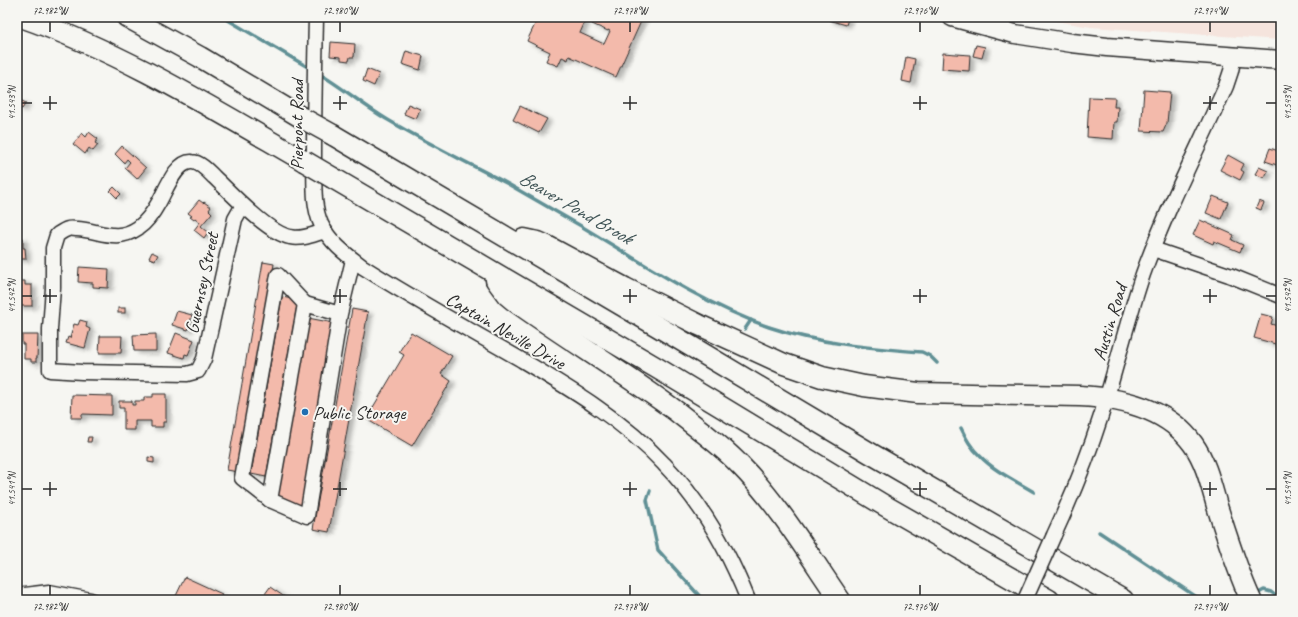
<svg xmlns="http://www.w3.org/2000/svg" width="1298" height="617" viewBox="0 0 1298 617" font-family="Caveat,sans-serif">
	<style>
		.built { fill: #f5e4dd }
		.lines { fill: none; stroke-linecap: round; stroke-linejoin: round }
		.stream { stroke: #609095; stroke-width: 3.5 }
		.building { fill: #f3baab; stroke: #2b2b2b; filter: url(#shadow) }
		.minor-casing { stroke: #2b2b2b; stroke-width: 17 }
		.major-casing { stroke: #2b2b2b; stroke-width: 21 }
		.highway-casing { stroke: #2b2b2b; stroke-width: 23 }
		.minor { stroke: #f6f6f2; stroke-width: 14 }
		.major { stroke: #f6f6f2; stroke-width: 18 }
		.highway { stroke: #f6f6f2; stroke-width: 20 }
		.minor-bridge-casing { stroke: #2b2b2b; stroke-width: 17; stroke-linecap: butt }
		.highway-bridge-casing { stroke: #2b2b2b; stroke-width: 23; stroke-linecap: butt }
		.minor-bridge { stroke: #f6f6f2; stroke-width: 14 }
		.highway-bridge { stroke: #f6f6f2; stroke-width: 20 }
		.ticks { fill: none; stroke: #2b2b2b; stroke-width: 1.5 }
		.poi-dot { fill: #1f6fb2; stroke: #f6f6f2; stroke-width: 1.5 }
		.labels { text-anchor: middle; stroke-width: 4; stroke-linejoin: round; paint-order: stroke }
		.street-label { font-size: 19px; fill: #2b2b2b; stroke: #f6f6f2 }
		.poi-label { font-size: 19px; fill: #2b2b2b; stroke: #f6f6f2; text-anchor: start }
		.water-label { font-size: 20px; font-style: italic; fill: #415557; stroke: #f6f6f2 }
		.neatline { fill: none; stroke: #2b2b2b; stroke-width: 1.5 }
		.ticks-label { font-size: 10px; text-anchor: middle; fill: #2b2b2b }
	</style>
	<defs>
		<filter id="shadow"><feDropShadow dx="4.5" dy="2.5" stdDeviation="2" flood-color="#0004"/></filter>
	</defs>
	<rect width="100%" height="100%" fill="#f6f6f2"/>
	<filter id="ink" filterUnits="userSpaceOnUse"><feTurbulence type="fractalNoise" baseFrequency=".025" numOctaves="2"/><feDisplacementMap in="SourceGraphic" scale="8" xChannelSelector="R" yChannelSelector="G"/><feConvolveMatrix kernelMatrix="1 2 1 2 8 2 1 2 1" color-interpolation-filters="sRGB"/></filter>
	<g filter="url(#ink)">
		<polygon class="built" points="1031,17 1281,17 1281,40 1091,27"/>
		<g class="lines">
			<g class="stream">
				<polyline points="223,17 311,69"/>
				<path d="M 318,73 C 342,87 364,106 388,120 C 427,143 468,163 508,184 C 532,198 557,212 581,226 C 641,262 703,304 769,327 C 819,344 870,348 922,352 L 930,356 L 937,363"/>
				<polyline points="745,329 751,320"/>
				<path d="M 961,428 C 966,438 971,448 980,456 C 994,471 1016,481 1034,492"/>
				<polyline points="650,491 647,500 658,550 703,600"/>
				<polyline points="1099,532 1201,600"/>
				<polyline points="1255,595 1264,590 1271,592 1281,600"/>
			</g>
		</g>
		<g class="building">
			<polygon points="532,17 587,17 580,33 604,44 610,31 608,30 608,31 592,24 595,17 643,17 616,77 569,56 568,60 562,57 558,66 546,61 550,52 527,41 537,20"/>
			<polygon points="830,17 843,17 848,19 846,25 829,20"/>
			<polygon points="331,42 355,44 354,57 350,57 349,61 341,60 341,57 330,56"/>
			<polygon points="976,45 985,47 982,58 973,56"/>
			<polygon points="406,51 423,56 420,70 402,64"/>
			<polygon points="943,53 970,55 969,71 942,69"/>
			<polygon points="906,57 915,59 911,83 902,81"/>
			<polygon points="367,69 379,74 374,86 363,81"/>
			<polygon points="1144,90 1170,92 1167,123 1163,132 1141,131"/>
			<polygon points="1089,97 1115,98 1114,107 1118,107 1117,122 1114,122 1113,139 1087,137"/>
			<polygon points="20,100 26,103 22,109 17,106"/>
			<polygon points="408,104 420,109 416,119 404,114"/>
			<polygon points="520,106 547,119 539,133 513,120"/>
			<polygon points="89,132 98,139 95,143 98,145 93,151 89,148 85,154 73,144 82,133 86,137"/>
			<polygon points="122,146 146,168 137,179 125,168 130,162 127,159 124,163 115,154"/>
			<polygon points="1270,148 1281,152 1280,166 1265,161"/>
			<polygon points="1228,155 1244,164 1241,170 1244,172 1240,180 1220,170"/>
			<polygon points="1259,167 1268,171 1264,178 1255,174"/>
			<polygon points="114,187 121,194 117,198 110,191"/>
			<polygon points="1213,196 1228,202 1221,219 1206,213"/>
			<polygon points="199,200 203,203 204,202 211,207 209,210 212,213 201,226 208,232 204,238 194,230 200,222 195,218 194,220 190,217 192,216 188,213"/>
			<polygon points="1259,201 1264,203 1261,210 1256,208"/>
			<polygon points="1200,220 1234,235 1232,240 1243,245 1240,252 1214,241 1213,244 1193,235"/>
			<polygon points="17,238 23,238 23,248 25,248 26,259 17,259"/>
			<polygon points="152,252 158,255 155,260 149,258"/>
			<polygon points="263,262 274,264 238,472 227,470"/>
			<polygon points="79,267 109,269 108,288 93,287 93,283 78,282"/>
			<polygon points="17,281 25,281 25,285 32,285 32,306 17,306"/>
			<polygon points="282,297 298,300 266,477 251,474"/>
			<rect x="118" y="308" width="7" height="5"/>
			<polygon points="352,309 368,312 329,532 313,529"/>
			<polygon points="177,311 192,315 188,330 172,325"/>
			<polygon points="1261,314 1273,317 1271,324 1281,327 1281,338 1279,345 1254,338"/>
			<polygon points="308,318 334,323 302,505 276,501"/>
			<polygon points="80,320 87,322 86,327 90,329 85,348 66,343 68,337 70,338 74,324 78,325"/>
			<polygon points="411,332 452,356 441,374 451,381 412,446 366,419 404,355 399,352"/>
			<polygon points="176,333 194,340 188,355 185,354 184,358 168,353"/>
			<polygon points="156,334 156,351 134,351 133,335"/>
			<polygon points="22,335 38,335 37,358 36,358 36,362 31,362 31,359 24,359 24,344 22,344"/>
			<polygon points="100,336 122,336 121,353 99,353"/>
			<polygon points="153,394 166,394 166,422 163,422 163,427 151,427 151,421 135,421 135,430 124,430 124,408 119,408 119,401 132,401 132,405 135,405 135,401 144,401 144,397 153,397"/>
			<polygon points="72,395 112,396 112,415 82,414 82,418 71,418"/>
			<polygon points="88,437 92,437 91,442 87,442"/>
			<polygon points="148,457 154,458 154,463 148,462"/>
			<polygon points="185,577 222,594 220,600 174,600"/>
			<polygon points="270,587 289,600 264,600 262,598"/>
		</g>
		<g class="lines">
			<defs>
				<g id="minor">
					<path d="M 316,17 C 315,64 314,111 314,158 C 315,179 312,204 321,224 C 330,243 347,255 363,267 C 415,300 468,329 520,359 C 572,390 623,420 664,464 C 702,503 728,550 748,600"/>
					<path d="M 243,205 L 235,219 L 204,359 L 198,371 L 187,374 L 82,372 L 50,370 L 50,329 L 53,288 L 53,248 L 57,235 C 60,233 64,230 68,229 C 70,228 74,229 77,229 C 99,230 116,243 138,228 C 147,222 154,211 159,202 C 166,190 176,161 192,162 C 200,162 209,172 214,177 C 231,193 268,233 290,237 C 302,240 314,234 325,231"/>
					<polyline points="1153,249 1229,275 1281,296"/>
					<polyline points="340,314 305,304 270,500 307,516 340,314 353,260"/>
					<polyline points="270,500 242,478 278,275 305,304"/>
					<path d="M 1054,535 C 1072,496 1088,457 1101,416 C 1116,369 1127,321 1143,274 C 1166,210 1198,148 1226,86 L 1231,71 L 1234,56"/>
					<polyline points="17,596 49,592 91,600"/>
				</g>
				<polyline id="major" points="952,17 1015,34 1072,43 1107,47 1281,60"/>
				<g id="highway">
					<path d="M 21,17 C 122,52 212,108 304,161"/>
					<polyline points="127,17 200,57 304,119"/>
					<polyline points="333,135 662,329 870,453 1123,600"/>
					<polyline points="333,178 657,368 882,504 1049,600"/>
					<path d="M 524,239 L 538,242 L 547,246 L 625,288 L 699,325 L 784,364 L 822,377 L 864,386 L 918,393 L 1080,396 C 1121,398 1167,408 1193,444 C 1206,462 1211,485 1217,506 C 1227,537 1237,570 1251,600"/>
					<path d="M 496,280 L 507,295 L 513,300 C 566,338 623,372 676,411 C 697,428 720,444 739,464 C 777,502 809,555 840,600"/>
				</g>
			</defs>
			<use href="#minor" class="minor-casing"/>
			<use href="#major" class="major-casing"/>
			<use href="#highway" class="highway-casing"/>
			<use href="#minor" class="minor"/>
			<use href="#major" class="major"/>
			<use href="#highway" class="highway"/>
			<defs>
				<polyline id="minor-bridge" points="1025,600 1054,535"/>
				<g id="highway-bridge">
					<polyline points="304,119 333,135"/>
					<polyline points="304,161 333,178"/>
				</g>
			</defs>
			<use href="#minor-bridge" class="minor-bridge-casing"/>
			<use href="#highway-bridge" class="highway-bridge-casing"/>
			<use href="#minor-bridge" class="minor-bridge"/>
			<use href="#highway-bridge" class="highway-bridge"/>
		</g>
	</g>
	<path class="ticks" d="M 50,22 L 50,32M 340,22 L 340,32M 630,22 L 630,32M 920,22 L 920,32M 1210,22 L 1210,32M 50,96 L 50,110M 340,96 L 340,110M 630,96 L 630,110M 920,96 L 920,110M 1210,96 L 1210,110M 22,103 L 32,103M 43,103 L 57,103M 333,103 L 347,103M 623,103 L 637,103M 913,103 L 927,103M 1203,103 L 1217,103M 1266,103 L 1276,103M 50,289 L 50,303M 340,289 L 340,303M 630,289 L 630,303M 920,289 L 920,303M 1210,289 L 1210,303M 22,296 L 32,296M 43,296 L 57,296M 333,296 L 347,296M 623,296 L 637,296M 913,296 L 927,296M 1203,296 L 1217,296M 1266,296 L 1276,296M 50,482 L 50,496M 340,482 L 340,496M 630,482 L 630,496M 920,482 L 920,496M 1210,482 L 1210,496M 22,489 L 32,489M 43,489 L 57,489M 333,489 L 347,489M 623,489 L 637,489M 913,489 L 927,489M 1203,489 L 1217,489M 1266,489 L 1276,489M 50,585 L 50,595M 340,585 L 340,595M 630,585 L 630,595M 920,585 L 920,595M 1210,585 L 1210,595"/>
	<circle class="poi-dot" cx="305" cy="412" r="4"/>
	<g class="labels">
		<g class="street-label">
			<text transform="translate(296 125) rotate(-90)" y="7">Pierpont Road</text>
			<text transform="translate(201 283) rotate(-78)" y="7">Guernsey Street</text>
			<text transform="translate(1109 322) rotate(-73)" y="7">Austin Road</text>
			<text transform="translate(506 330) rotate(30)" y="7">Captain Neville Drive</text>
		</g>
		<g class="poi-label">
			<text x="313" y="419">Public Storage</text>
		</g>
		<g class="water-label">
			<text transform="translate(576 207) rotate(30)" y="7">Beaver Pond Brook</text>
		</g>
	</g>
	<rect width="1298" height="617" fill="none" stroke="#f6f6f2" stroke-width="44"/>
	<rect x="22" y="22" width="1254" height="573" class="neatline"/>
	<g class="ticks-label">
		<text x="50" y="14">72.982°W</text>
		<text x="340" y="14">72.980°W</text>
		<text x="630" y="14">72.978°W</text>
		<text x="920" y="14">72.976°W</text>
		<text x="1210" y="14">72.974°W</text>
		<text transform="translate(11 103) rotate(-90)" y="4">41.543°N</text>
		<text transform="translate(1287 103) rotate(-90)" y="4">41.543°N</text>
		<text transform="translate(11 296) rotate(-90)" y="4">41.542°N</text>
		<text transform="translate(1287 296) rotate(-90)" y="4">41.542°N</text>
		<text transform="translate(11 489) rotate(-90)" y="4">41.541°N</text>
		<text transform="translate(1287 489) rotate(-90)" y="4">41.541°N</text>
		<text x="50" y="610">72.982°W</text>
		<text x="340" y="610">72.980°W</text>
		<text x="630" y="610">72.978°W</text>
		<text x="920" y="610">72.976°W</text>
		<text x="1210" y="610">72.974°W</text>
	</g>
</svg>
